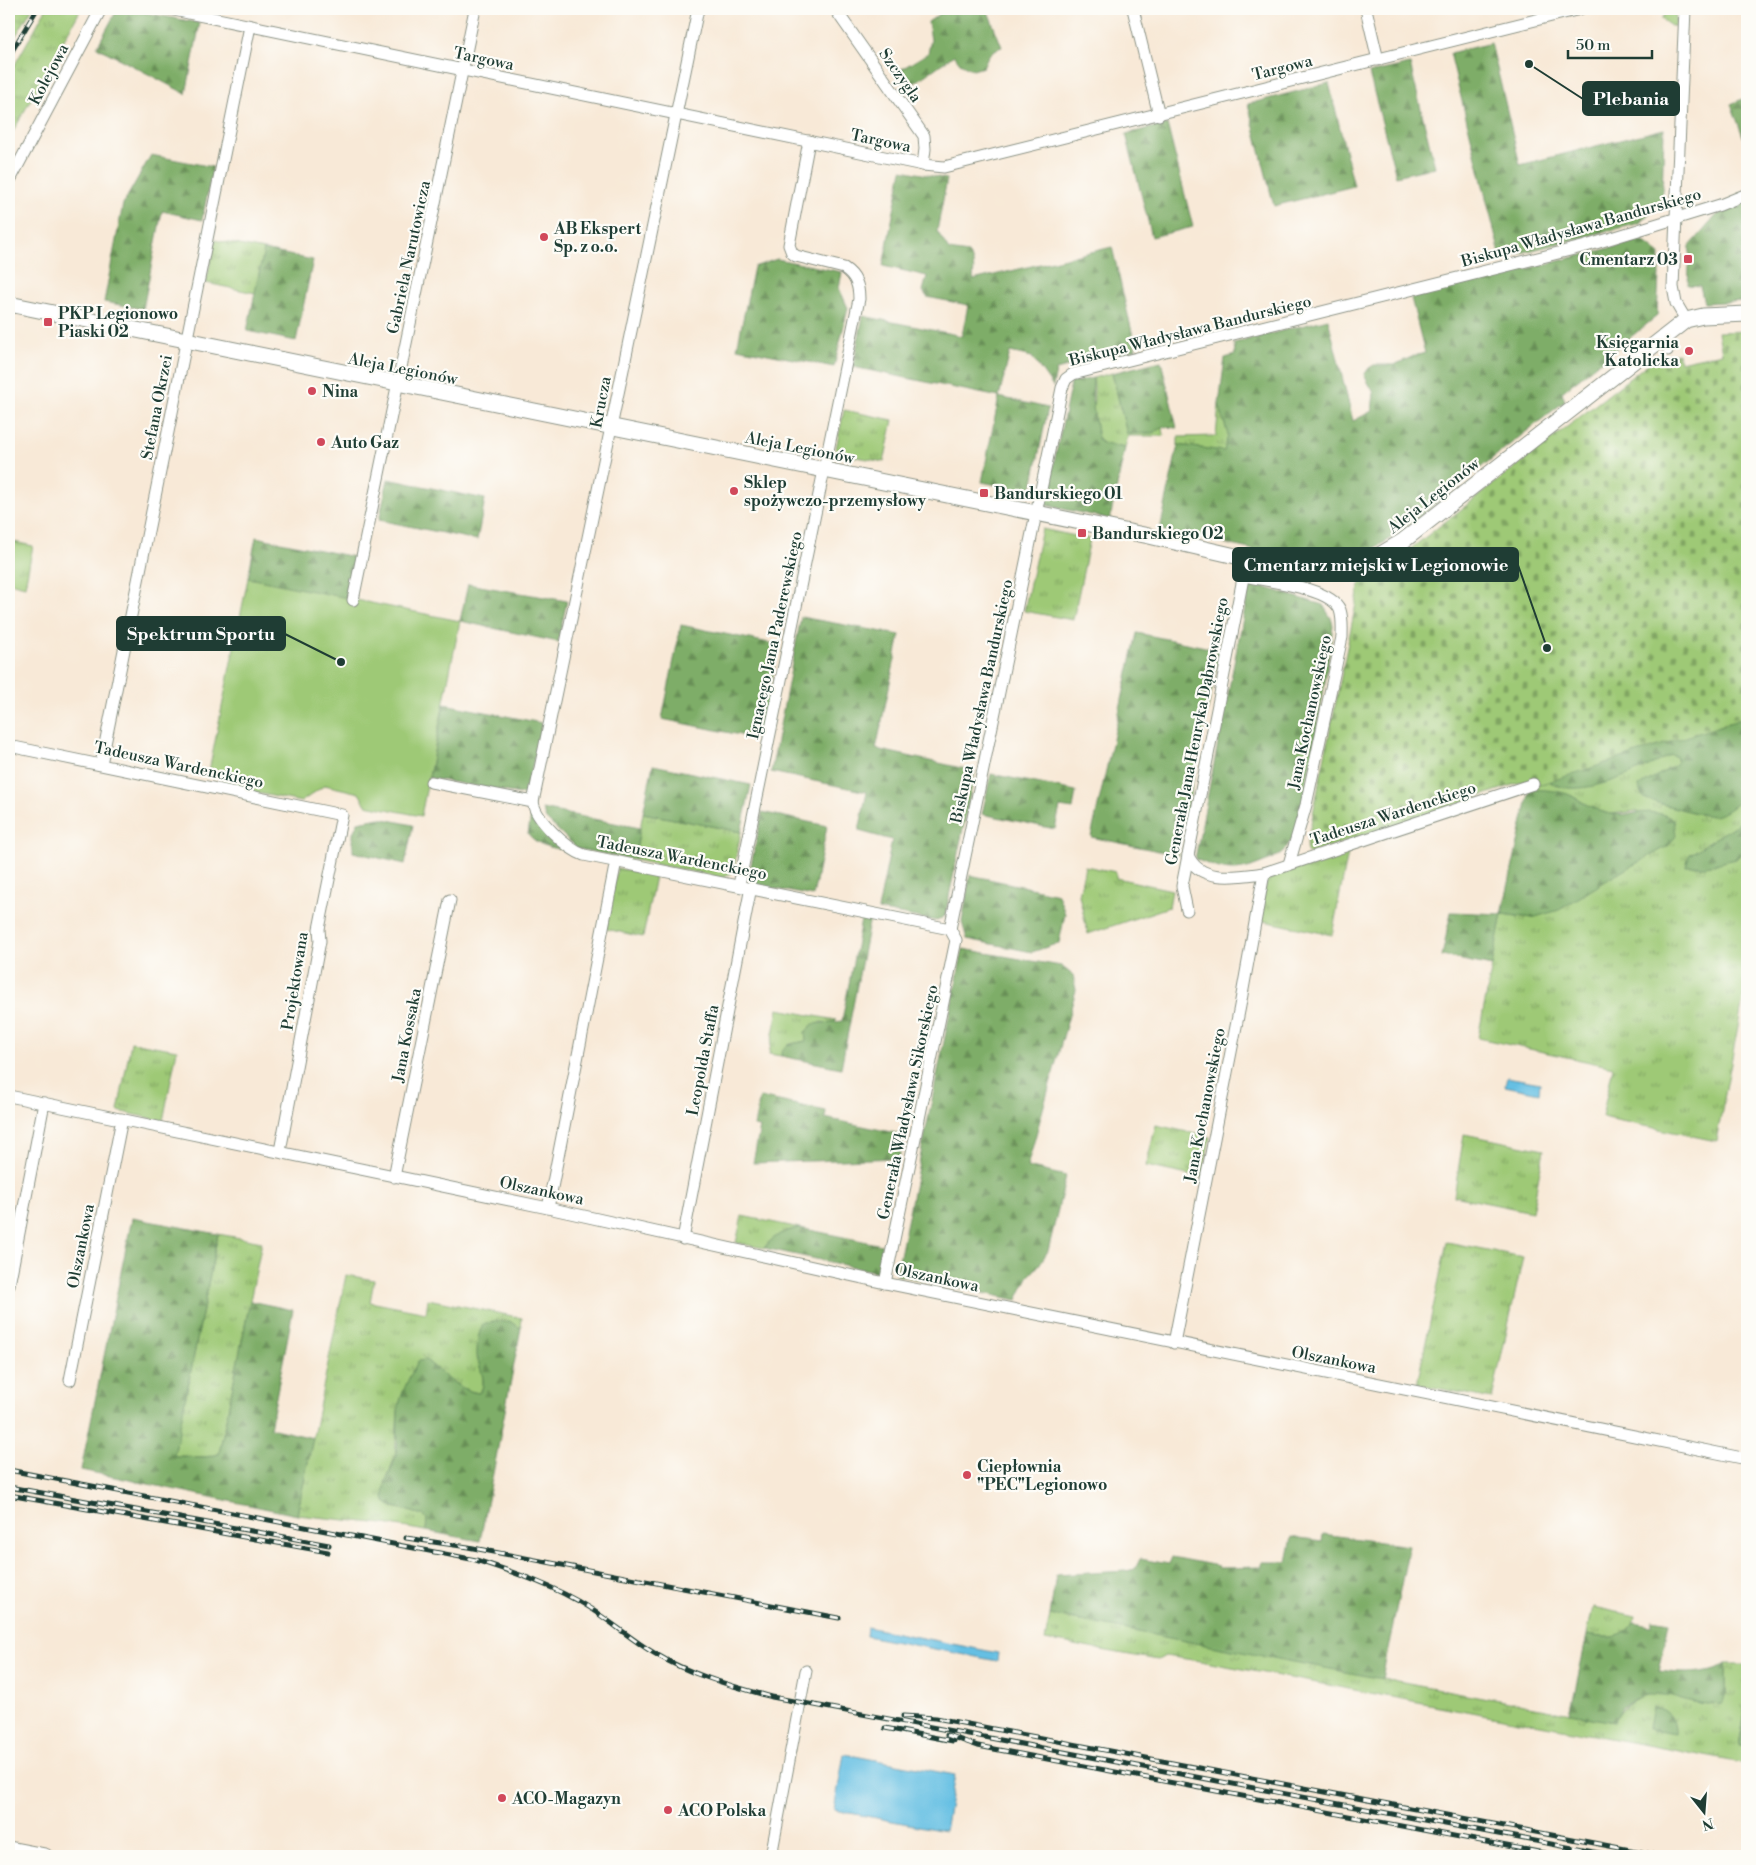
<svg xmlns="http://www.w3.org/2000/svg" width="1756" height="1865" viewBox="0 0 1756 1865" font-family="'Libre Bodoni',serif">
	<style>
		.grass { fill: url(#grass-tufts); stroke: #5e8355 }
		.forest { fill: url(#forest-firs); stroke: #4e754e }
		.cemetery { fill: url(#cemetery-stones); stroke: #5e8355 }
		.garden { fill: #9ec976; stroke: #5e8355 }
		.water { fill: #65bfe3; stroke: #427e8c }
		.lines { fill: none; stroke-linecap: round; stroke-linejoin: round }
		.pedestrian-casing { stroke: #8c9386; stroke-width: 11 }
		.minor-casing { stroke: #8c9386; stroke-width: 13 }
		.tertiary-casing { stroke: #8c9386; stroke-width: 17 }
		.pedestrian { stroke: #fff; stroke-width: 9 }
		.minor { stroke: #fff; stroke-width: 11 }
		.tertiary { stroke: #fff; stroke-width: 15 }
		.rail-casing { stroke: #1f3d34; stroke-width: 5 }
		.rail { stroke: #fdfcf7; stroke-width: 3; stroke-dasharray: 9; stroke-linecap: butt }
		.poi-dot { fill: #d1495b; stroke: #fdfcf7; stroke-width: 2 }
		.labels { text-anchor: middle; stroke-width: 4.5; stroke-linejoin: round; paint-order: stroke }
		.street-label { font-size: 16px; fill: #1f3d34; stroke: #fdfcf7 }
		.poi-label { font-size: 16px; font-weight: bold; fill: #1f3d34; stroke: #fdfcf7; text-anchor: start }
		.leader { fill: none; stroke: #1f3d34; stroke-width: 2 }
		.callout-dot { fill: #1f3d34; stroke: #fdfcf7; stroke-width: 2 }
		.callout { fill: #1f3d34; stroke: #1f3d34; stroke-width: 2 }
		.callout-label { font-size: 18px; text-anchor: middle; font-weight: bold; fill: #fff }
	</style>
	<defs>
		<pattern id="grass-tufts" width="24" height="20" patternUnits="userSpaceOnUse" patternTransform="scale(1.25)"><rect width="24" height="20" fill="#9ec976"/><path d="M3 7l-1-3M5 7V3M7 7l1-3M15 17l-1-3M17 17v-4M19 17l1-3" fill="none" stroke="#80a462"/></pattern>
		<pattern id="forest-firs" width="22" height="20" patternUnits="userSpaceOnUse" patternTransform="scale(1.25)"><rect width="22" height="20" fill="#7ead67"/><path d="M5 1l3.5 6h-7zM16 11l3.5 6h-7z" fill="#678e56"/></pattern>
		<pattern id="cemetery-stones" width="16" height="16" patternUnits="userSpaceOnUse" patternTransform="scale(1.25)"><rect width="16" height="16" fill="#9ec976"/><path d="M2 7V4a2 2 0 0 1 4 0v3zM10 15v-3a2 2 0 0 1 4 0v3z" fill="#80a462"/></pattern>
	</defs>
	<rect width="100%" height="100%" fill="#fdfcf7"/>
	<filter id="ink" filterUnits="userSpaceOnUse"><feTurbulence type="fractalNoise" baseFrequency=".02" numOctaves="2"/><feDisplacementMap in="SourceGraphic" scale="10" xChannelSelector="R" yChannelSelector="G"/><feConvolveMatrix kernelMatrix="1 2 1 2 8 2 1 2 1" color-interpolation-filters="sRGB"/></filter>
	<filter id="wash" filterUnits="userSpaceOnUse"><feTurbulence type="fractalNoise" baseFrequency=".0096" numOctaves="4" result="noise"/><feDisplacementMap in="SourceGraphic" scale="20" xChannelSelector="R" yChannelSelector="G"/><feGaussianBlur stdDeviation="1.12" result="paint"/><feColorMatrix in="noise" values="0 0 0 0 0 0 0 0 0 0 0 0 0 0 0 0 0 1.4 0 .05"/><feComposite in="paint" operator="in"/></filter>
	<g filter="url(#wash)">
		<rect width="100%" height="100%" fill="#f8e9d7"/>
		<g class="grass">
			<polygon points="15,9 32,9 9,47 9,23"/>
			<polygon points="46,9 81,9 9,139 9,75"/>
			<polygon points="215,240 264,250 255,293 206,283"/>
			<path d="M 1112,373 L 1127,434 L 1152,432 L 1163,427 L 1164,436 L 1128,436 L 1125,448 L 1101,443 C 1087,424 1097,399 1093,378 Z"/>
			<polygon points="1219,404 1228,435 1224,452 1178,445 1178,437 1216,436"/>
			<polygon points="844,410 893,420 884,462 835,453"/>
			<polygon points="1042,529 1090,539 1073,620 1024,611"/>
			<polygon points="9,541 33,546 25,586 9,582"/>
			<polygon points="1671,755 1677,757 1676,765 1660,774 1658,803 1703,815 1715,816 1747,796 1747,818 1689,855 1736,859 1747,848 1747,979 1716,1141 1602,1117 1613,1067 1478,1038 1502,914 1532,918 1668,846 1637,811 1610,814 1593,809 1572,796 1530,789 1549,781 1556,786 1660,760"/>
			<polygon points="643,813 741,832 733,872 723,878 634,860"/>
			<polygon points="1349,848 1332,935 1259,920 1268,875"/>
			<polygon points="1085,866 1116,872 1116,878 1172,890 1169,907 1088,934 1079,895"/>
			<polygon points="617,868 655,876 643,937 606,929"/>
			<path d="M 778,1009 L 836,1020 L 833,1023 L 820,1022 L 806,1041 C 795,1044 783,1042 781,1056 L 769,1054 Z"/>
			<polygon points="131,1042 177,1050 163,1121 118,1111"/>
			<polygon points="1156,1125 1210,1137 1202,1178 1146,1166"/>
			<polygon points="1464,1134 1544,1150 1532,1212 1454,1196"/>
			<path d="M 742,1216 L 800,1228 C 783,1231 775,1235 764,1248 L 736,1243 Z"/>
			<polygon points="218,1234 262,1242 219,1454 207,1457 174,1456"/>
			<polygon points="1447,1242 1523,1257 1492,1399 1417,1384"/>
			<path d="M 346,1275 L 374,1280 L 370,1302 L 426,1313 L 428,1299 L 522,1318 L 521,1328 L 509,1321 L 477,1358 C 480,1368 488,1384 479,1393 C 463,1391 442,1377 432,1365 L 410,1376 L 398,1411 L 395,1457 L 385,1483 L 391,1506 L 423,1515 L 427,1519 L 426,1531 L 384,1524 L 297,1515 Z"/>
			<path d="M 1593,1607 L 1635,1616 C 1631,1642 1607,1638 1587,1635 Z"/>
			<path d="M 1050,1615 L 1614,1722 C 1624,1701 1644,1690 1668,1695 C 1680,1697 1693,1703 1705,1703 C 1711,1704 1721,1696 1726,1694 L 1726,1664 L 1747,1664 L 1747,1702 L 1739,1745 L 1747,1747 L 1747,1764 L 1200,1661 L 1165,1656 L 1158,1660 L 1045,1640 Z"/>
		</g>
		<g class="forest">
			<polygon points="125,9 200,23 186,94 97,47 117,10"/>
			<path d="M 947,9 L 987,9 L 1002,47 C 989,51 988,56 983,67 L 973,70 L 960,63 L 954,55 L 906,89 L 895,73 L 928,53 L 931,40 L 928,22 Z"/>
			<polygon points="1491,43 1520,165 1664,129 1662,200 1640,223 1501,258 1450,53"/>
			<polygon points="1410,64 1435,167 1396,176 1369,73"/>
			<polygon points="1329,83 1354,186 1274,206 1248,104"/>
			<polygon points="1747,97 1747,147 1731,104"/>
			<polygon points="1167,124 1193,227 1152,237 1126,134"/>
			<polygon points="151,155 213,167 202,220 162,211 143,309 104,302 123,204"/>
			<path d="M 902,170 L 947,179 L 937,231 L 949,250 L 968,253 C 975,262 974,270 973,280 L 1112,247 L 1136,349 L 1056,370 L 1053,387 L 1032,357 L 1010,352 L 999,397 L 1048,408 L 1031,492 L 982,482 L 999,397 L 853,367 L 863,316 L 962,336 L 968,305 L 927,297 L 923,291 L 927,276 L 883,266 Z"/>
			<polygon points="1747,203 1747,301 1704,303 1700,286 1688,285 1690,246 1717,215"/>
			<polygon points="1642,240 1660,254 1657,316 1562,392 1565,401 1389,540 1370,550 1350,557 1311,562 1160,530 1178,445 1224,451 1228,435 1219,404 1225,358 1235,355 1234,343 1328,319 1353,421 1372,411 1374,393 1364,375 1369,368 1374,365 1394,365 1414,356 1425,353 1411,298"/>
			<polygon points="264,250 313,260 296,341 247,331"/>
			<polygon points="777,259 842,272 839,288 848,308 834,367 737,348 754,267"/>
			<polygon points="1161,361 1177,428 1163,427 1153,433 1127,434 1112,373"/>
			<polygon points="1093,378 1092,400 1098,439 1101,443 1125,448 1110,519 1045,505 1071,383"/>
			<polygon points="388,479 485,499 477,540 379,520"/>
			<polygon points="256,537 354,557 346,598 248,578"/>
			<path d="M 1250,583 L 1323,605 L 1331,618 L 1333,625 C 1327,676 1318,725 1308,775 C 1303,798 1301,829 1286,848 C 1281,855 1271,859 1264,862 C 1233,875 1225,871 1195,859 Z"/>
			<polygon points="468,584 567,601 558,642 460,621"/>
			<polygon points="801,617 900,635 876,749 975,771 945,916 937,921 878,910 892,840 859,831 867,792 771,772"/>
			<polygon points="681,625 779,645 760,739 662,719"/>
			<polygon points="1137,633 1220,650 1178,855 1091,837"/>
			<polygon points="444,704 542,723 526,795 429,778"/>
			<path d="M 1747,717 L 1747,796 C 1738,802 1724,815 1714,816 C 1708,817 1653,802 1646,799 C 1641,796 1640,792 1639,786 L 1676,765 L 1677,757 L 1671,755 C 1643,769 1577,803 1549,781 Z"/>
			<polygon points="653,765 751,785 741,832 643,813"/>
			<polygon points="991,774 1076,791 1073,809 1060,807 1055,829 982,814"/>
			<path d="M 1530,789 C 1543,790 1561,790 1572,796 C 1585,803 1595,811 1610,814 C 1633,817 1651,805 1674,820 L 1676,836 L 1668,846 L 1617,874 L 1559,910 L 1532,918 L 1502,914 L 1492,966 L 1442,956 L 1451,912 L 1502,914 Z"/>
			<polygon points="542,809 640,828 634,860 578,849 546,819"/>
			<polygon points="762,812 827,826 813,896 755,885 749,875"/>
			<path d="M 531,816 L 564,850 C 551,848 537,845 528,834 Z"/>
			<polygon points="379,818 413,825 405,864 353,852 353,833 358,822"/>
			<polygon points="1747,818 1747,848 1736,859 1706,866 1686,866 1689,855"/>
			<polygon points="970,875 1058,894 1065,914 1059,943 1032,952 967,939 962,922"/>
			<path d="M 859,916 L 870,918 L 841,1068 L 781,1056 C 783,1042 795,1044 806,1041 L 805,1032 L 813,1024 L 842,1021 L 861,920 Z"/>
			<polygon points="963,949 1061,966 1073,975 1076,990 1027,1167 1066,1176 1048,1251 1039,1265 1028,1277 1017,1300 896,1275"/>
			<polygon points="760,1097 826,1111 825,1118 905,1135 899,1158 753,1163 760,1127 754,1126"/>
			<polygon points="132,1218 218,1234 174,1456 207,1457 219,1454 250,1301 293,1310 270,1428 313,1438 297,1515 81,1470"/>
			<path d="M 800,1228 L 882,1245 L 877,1272 L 764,1248 C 775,1235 783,1231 800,1228 Z"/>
			<path d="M 495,1321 L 509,1321 L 521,1328 L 480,1541 L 426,1531 L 427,1519 L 423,1515 L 391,1506 L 385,1502 C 381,1485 391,1474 395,1458 C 399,1443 397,1426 398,1411 C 400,1394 410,1376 418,1361 L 426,1360 C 441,1372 458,1391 479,1393 C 489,1383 478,1366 477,1355 C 477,1343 478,1334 483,1324 Z"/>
			<polygon points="1323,1534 1409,1546 1382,1679 1050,1615 1056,1575 1126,1571 1135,1569 1140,1559 1169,1564 1172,1557 1218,1566 1218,1568 1262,1567 1262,1562 1287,1562 1292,1537 1322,1541"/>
			<path d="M 1652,1620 L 1669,1623 L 1659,1671 C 1683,1674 1704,1675 1726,1664 L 1726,1694 L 1722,1703 L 1706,1704 L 1685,1700 L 1669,1695 L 1647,1695 L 1632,1700 L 1623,1706 L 1614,1722 L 1570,1714 L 1587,1635 C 1605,1638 1624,1641 1634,1622 L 1651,1625 Z"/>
			<polygon points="1747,1702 1747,1747 1739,1746"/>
			<path d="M 1652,1707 C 1667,1708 1676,1719 1675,1734 L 1648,1729 Z"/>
		</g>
		<polygon class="cemetery" points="1747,331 1747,717 1539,785 1537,777 1308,854 1306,848 1361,579 1382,571 1658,356 1678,353 1680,362 1722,353 1718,332"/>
		<g class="garden">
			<polygon points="1668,9 1676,9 1675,26 1671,26 1661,19"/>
			<polygon points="248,578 460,621 421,816 366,805 359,793 325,785 301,802 228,787 221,778 208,776"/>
		</g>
		<g class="water">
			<polygon points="1507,1077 1540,1083 1539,1093 1505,1086"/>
			<polygon points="867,1627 998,1653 997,1661 866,1636"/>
			<polygon points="844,1754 955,1775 945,1831 834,1810"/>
		</g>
	</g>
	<g filter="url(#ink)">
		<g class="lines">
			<defs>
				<polyline id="pedestrian" points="1667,335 1668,351"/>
				<g id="minor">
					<polyline points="169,9 923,165 944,167 1580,9"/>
					<polyline points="835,9 924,136 925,149 923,165"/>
					<polyline points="1133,9 1159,115"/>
					<polyline points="1366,9 1378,60"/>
					<polyline points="1685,9 1673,287 1676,303 1686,320"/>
					<polyline points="9,182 101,9"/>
					<path d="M 1243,576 C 1265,581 1331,587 1340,610 C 1343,619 1342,628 1342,637 L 1306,805 L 1289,864"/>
					<polyline points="353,600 475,9"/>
					<polyline points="9,746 342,815 319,929 320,941 280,1151"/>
					<polyline points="101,764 250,26"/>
					<path d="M 431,782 L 533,802 C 535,819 567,849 584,855 L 950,929"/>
					<polyline points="533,802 698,9"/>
					<path d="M 1188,855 C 1199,884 1239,876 1264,873 L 1533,784"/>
					<path d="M 739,885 L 859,299 C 859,286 856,276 844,268 L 796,256 L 792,253 L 789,245 L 809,141"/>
					<polyline points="1187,910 1182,886 1247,558"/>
					<polyline points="950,929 1062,388 1066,379 1073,374 1586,246 1720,205 1747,194"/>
					<polyline points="9,1096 548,1208 885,1283 1747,1459"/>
					<polyline points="394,1177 450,900"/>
					<polyline points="548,1208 616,861"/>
					<polyline points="683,1239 751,887"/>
					<polyline points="885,1283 956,940 950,929"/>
					<polyline points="9,1285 44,1103"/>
					<polyline points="1174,1343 1240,1006 1264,873"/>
					<polyline points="70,1380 122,1119"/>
					<polyline points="771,1856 806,1671"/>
				</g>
				<g id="tertiary">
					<polyline points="9,304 1149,536 1270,564 1323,570 1346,568 1371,560 1403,541 1686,320 1703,316 1747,314"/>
					<polyline points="9,1849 45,1856"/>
				</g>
			</defs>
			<use href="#pedestrian" class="pedestrian-casing"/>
			<use href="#minor" class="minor-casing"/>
			<use href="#tertiary" class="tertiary-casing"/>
			<use href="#pedestrian" class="pedestrian"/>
			<use href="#minor" class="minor"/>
			<use href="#tertiary" class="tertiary"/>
			<defs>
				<g id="rail">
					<polyline points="9,16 12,9"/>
					<polyline points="9,56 37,9"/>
					<path d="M 9,1470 L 476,1560 C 516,1573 555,1586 591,1609 C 613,1623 632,1640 654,1653 C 690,1675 732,1686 772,1697 L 1615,1856"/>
					<polyline points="9,1487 329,1545"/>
					<polyline points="9,1495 328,1552"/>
					<polyline points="406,1538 468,1547 839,1618"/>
					<polyline points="903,1716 936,1718 1662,1856"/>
					<polyline points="885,1728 953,1741"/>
					<polyline points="947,1735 978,1746 1560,1856"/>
				</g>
			</defs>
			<use href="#rail" class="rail-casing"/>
			<use href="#rail" class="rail"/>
		</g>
	</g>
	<g class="poi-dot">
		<circle cx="544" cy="237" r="5"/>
		<rect x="1683" y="254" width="10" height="10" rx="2.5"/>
		<rect x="43" y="317" width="10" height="10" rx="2.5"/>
		<circle cx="1689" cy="351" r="5"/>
		<circle cx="312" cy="391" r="5"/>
		<circle cx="321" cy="442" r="5"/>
		<circle cx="734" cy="491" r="5"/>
		<rect x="979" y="488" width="10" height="10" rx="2.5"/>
		<rect x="1077" y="528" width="10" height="10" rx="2.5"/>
		<circle cx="967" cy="1475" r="5"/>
		<circle cx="502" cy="1798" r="5"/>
		<circle cx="668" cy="1810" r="5"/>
	</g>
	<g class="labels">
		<g class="street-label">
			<text transform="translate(484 58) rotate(12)" y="6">Targowa</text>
			<text transform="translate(1282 67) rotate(-14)" y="6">Targowa</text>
			<text transform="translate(48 74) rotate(-62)" y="6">Kolejowa</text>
			<text transform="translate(901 75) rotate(55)" y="6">Szczygla</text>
			<text transform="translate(881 140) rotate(12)" y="6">Targowa</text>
			<text transform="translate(1581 227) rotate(-16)" y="6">Biskupa Władysława Bandurskiego</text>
			<text transform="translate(408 257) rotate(-78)" y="6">Gabriela Narutowicza</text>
			<text transform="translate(1190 330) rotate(-14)" y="6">Biskupa Władysława Bandurskiego</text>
			<text transform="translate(403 368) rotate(11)" y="6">Aleja Legionów</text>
			<text transform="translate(600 402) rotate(-79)" y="6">Krucza</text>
			<text transform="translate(156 407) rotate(-79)" y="6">Stefana Okrzei</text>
			<text transform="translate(800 447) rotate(11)" y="6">Aleja Legionów</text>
			<text transform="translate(1433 495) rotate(-38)" y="6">Aleja Legionów</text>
			<text transform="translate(774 635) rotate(-78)" y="6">Ignacego Jana Paderewskiego</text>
			<text transform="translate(981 701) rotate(-78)" y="6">Biskupa Władysława Bandurskiego</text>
			<text transform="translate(1309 712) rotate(-78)" y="6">Jana Kochanowskiego</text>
			<text transform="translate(1196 731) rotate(-79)" y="6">Generała Jana Henryka Dąbrowskiego</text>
			<text transform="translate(179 764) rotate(12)" y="6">Tadeusza Wardenckiego</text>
			<text transform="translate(1393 813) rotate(-18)" y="6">Tadeusza Wardenckiego</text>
			<text transform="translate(682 857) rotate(11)" y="6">Tadeusza Wardenckiego</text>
			<text transform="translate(294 981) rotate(-81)" y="6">Projektowana</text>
			<text transform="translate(406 1035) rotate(-79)" y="6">Jana Kossaka</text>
			<text transform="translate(702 1060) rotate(-79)" y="6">Leopolda Staffa</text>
			<text transform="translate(907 1102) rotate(-78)" y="6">Generała Władysława Sikorskiego</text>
			<text transform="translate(1204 1105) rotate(-79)" y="6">Jana Kochanowskiego</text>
			<text transform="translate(542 1190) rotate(12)" y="6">Olszankowa</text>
			<text transform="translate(80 1246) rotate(-79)" y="6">Olszankowa</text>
			<text transform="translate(937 1277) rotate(12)" y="6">Olszankowa</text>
			<text transform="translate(1334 1359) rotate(11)" y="6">Olszankowa</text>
		</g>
		<g class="poi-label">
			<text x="554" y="234">AB Ekspert<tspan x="554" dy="18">Sp. z o.o.</tspan></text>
			<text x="1678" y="265" text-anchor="end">Cmentarz 03</text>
			<text x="58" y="319">PKP Legionowo<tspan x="58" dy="18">Piaski 02</tspan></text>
			<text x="1679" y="348" text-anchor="end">Księgarnia<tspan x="1679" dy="18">Katolicka</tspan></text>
			<text x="322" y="397">Nina</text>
			<text x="331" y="448">Auto Gaz</text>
			<text x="744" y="488">Sklep<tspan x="744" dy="18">spożywczo-przemysłowy</tspan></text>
			<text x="994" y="499">Bandurskiego 01</text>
			<text x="1092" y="539">Bandurskiego 02</text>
			<text x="977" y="1472">Ciepłownia<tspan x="977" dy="18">"PEC"Legionowo</tspan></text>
			<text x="512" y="1804">ACO-Magazyn</text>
			<text x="678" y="1816">ACO Polska</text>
		</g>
	</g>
	<path class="leader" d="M1529 64L1583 99M1547 648L1518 565M341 662L285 634"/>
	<g class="callout-dot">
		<circle cx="1529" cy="64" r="5"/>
		<circle cx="1547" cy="648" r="5"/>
		<circle cx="341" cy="662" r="5"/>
	</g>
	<g class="callout">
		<rect x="1583" y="82" width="96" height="33" rx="5"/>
		<rect x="1233" y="548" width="285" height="33" rx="5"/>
		<rect x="117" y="617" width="168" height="33" rx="5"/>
	</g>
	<g class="callout-label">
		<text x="1631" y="105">Plebania</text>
		<text x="1376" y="571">Cmentarz miejski w Legionowie</text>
		<text x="201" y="640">Spektrum Sportu</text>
	</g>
	<rect width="1756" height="1865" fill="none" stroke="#fdfcf7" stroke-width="30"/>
	<g transform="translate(1704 1812) rotate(163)" stroke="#fdfcf7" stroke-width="4" paint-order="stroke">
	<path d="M0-4L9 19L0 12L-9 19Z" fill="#1f3d34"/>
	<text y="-8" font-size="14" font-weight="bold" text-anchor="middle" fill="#1f3d34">N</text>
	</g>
	<path d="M1568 50v8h84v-8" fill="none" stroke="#1f3d34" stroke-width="2.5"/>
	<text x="1576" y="50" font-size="15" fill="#1f3d34" stroke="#fdfcf7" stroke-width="4" paint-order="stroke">50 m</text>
</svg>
